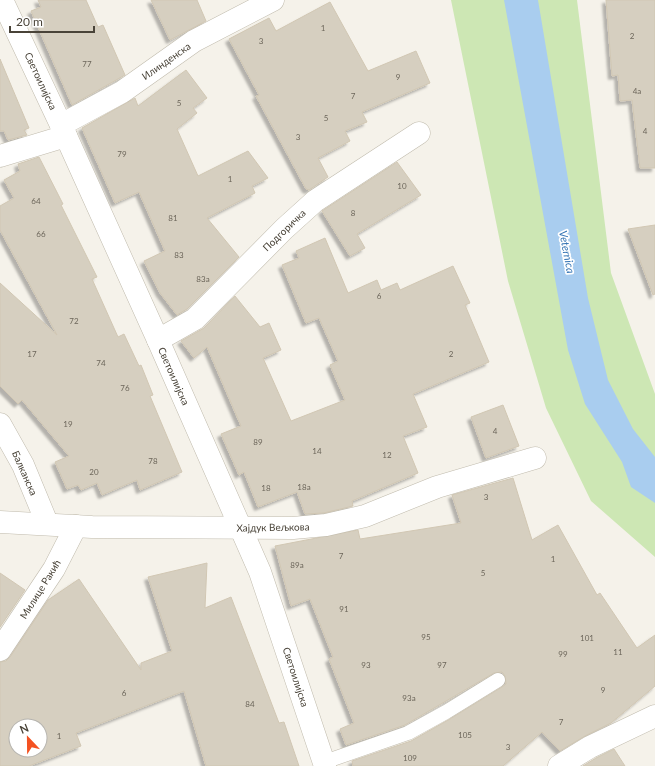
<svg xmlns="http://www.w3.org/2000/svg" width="655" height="766" viewBox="0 0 655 766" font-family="Lato,sans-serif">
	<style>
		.green { fill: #cde7b4 }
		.water { fill: #a9cdef }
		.building { fill: #d6cfc0; stroke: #d1c7b3; fill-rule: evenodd; filter: url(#shadow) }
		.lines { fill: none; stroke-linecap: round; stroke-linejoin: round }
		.service-casing { stroke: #c0bbad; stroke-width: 15 }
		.minor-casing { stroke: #c0bbad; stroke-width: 23 }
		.tertiary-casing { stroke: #c0bbad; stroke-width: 23 }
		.service { stroke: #fff; stroke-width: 14 }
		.minor { stroke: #fff; stroke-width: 22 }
		.tertiary { stroke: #fff; stroke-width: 22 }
		.labels { text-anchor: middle; stroke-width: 3.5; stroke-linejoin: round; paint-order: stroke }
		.number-label { font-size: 8px; fill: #6c665a }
		.street-label { font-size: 10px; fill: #494338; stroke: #fff }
		.water-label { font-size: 11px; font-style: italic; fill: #3373b3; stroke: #fff }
	</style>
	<defs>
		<filter id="shadow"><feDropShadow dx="-3.5" dy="3.5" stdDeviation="1" flood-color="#0004"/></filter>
	</defs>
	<rect width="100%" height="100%" fill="#f5f2ea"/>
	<polygon class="green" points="451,0 577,0 611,273 655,394 655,557 591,501 546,408 508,281"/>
	<polygon class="water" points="504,0 538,0 588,298 608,380 633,429 655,457 655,503 631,487 622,462 585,404 568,350"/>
	<g class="building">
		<polygon points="38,0 86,0 98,27 103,25 125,75 72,105 31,11 41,7"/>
		<polygon points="151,0 197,0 206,21 170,40"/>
		<polygon points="606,0 655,0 655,168 640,168 632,100 620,101 618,75 612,76"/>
		<polygon points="330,2 368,71 416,51 430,83 362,112 367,122 345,131 350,141 318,158 328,177 309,190 306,189 256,96 259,95 229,39 269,18 276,31"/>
		<polygon points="0,59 29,128 24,130 27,135 8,140 4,131 0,131"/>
		<polygon points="186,70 207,98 193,108 197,113 177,129 198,176 248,151 268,178 252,186 255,193 207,218 239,257 187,309 177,315 160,293 144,261 165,251 139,192 115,203 82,128 135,98 138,106"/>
		<polygon points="39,157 63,204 61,205 97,277 92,279 118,337 124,334 139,366 141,365 153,395 150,396 182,472 140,490 137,480 102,495 97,483 81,490 78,485 67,489 55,462 69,456 22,400 18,404 0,386 0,283 57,335 0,230 0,206 14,198 4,180 20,171 18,164"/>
		<polygon points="397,162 421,195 357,234 365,248 350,256 322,211"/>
		<polygon points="655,225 655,294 653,295 628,229"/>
		<polygon points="325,238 348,293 377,280 381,290 397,283 400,290 453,266 470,303 465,305 489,362 413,394 427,427 403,436 418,473 352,501 353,506 324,513 305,514 297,492 258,507 244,472 239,475 221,434 241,426 207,347 194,358 181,341 204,328 235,296 260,327 269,323 281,350 263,358 291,421 345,400 330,365 338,361 319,318 306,323 282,265 299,258 296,251"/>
		<polygon points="503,405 519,446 486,458 471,417"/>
		<polygon points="513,478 532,540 558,525 597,595 600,593 637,648 655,635 655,686 611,723 585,736 560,751 542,732 503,766 353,766 352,761 411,741 450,719 502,687 506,684 505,676 502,672 494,673 405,725 346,745 340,729 354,723 329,659 333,657 310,599 291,606 275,546 358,530 360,539 461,523 452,495"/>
		<path d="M 207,563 L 205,608 L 231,597 L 279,723 L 284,722 L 299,766 L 206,766 L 184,691 L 76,733 L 81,746 L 29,766 L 0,766 L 0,662 L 6,661 L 10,657 L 48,600 L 79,579 L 141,670 L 141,663 L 172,651 L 148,577 ZM 16,726 L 40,726 L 40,750 L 16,750 Z"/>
		<polygon points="0,573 25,590 0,627"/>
		<polygon points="614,749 625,766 583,766 596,758"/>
	</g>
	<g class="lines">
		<defs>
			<polyline id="service" points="324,762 408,733 446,712 498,680"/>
			<g id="minor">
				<polyline points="61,125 122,92 194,41 273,0"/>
				<polyline points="0,156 66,136"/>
				<polyline points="158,340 195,319 284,229 315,201 419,133"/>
				<polyline points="0,424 23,465 47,523"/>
				<polyline points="0,522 92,527 293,528 326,525 365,516 437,487 535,458"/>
				<polyline points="0,650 54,569 76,526"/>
				<polyline points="559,766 590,747 655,716"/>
			</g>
			<polyline id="tertiary" points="2,0 61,125 158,340 260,572 325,766"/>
		</defs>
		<use href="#service" class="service-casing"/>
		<use href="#minor" class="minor-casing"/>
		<use href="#tertiary" class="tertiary-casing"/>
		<use href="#service" class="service"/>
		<use href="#minor" class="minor"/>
		<use href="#tertiary" class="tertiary"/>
	</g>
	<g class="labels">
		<g class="number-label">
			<text x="323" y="31">1</text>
			<text x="632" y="39">2</text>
			<text x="261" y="44">3</text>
			<text x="87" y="67">77</text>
			<text x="398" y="80">9</text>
			<text x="637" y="94">4a</text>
			<text x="353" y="99">7</text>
			<text x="179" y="106">5</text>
			<text x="326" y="121">5</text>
			<text x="645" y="134">4</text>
			<text x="298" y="140">3</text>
			<text x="122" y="157">79</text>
			<text x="230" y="182">1</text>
			<text x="402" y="189">10</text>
			<text x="36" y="204">64</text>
			<text x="353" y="216">8</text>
			<text x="173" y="221">81</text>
			<text x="41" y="237">66</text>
			<text x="179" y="258">83</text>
			<text x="203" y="282">83a</text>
			<text x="379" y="299">6</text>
			<text x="74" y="324">72</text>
			<text x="32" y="357">17</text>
			<text x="451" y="357">2</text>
			<text x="101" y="366">74</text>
			<text x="125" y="391">76</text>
			<text x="68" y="427">19</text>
			<text x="495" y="434">4</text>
			<text x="258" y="445">89</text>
			<text x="317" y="454">14</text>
			<text x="387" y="458">12</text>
			<text x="153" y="464">78</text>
			<text x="94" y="475">20</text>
			<text x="304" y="490">18a</text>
			<text x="266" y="491">18</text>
			<text x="486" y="500">3</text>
			<text x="341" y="559">7</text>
			<text x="553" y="562">1</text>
			<text x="297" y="568">89a</text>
			<text x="483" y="576">5</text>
			<text x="344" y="612">91</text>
			<text x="426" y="640">95</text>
			<text x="587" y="641">101</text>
			<text x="618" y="655">11</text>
			<text x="563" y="657">99</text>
			<text x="366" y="668">93</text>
			<text x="442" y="668">97</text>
			<text x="603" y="693">9</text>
			<text x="124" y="696">6</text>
			<text x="409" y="701">93a</text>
			<text x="250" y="707">84</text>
			<text x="561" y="725">7</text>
			<text x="465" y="738">105</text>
			<text x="59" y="739">1</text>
			<text x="508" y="750">3</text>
			<text x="410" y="761">109</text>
		</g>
		<g class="street-label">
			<text transform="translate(166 61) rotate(-35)" y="4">Илинденска</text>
			<text transform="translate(41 81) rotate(65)" y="4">Светоилијска</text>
			<text transform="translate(284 230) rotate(-44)" y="4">Подгоричка</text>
			<text transform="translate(174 376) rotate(66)" y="4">Светоилијска</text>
			<text transform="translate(25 473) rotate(66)" y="4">Балканска</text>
			<text transform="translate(273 527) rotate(-1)" y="4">Хајдук Вељкова</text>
			<text transform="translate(40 589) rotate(-58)" y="4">Милице Ракић</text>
			<text transform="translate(296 677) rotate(72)" y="4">Светоилијска</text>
		</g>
		<g class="water-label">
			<text transform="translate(567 252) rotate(79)" y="4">Veternica</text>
		</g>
	</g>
	<g transform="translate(28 738) rotate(338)"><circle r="19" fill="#ffffff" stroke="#b6b4af"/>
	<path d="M0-3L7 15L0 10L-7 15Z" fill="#f45121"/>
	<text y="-6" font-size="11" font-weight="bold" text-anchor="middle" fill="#494338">N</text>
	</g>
	<path d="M10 26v6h84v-6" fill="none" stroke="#494338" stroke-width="2"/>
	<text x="16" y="26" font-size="12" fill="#494338" stroke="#ffffff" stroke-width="3" paint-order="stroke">20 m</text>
</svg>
